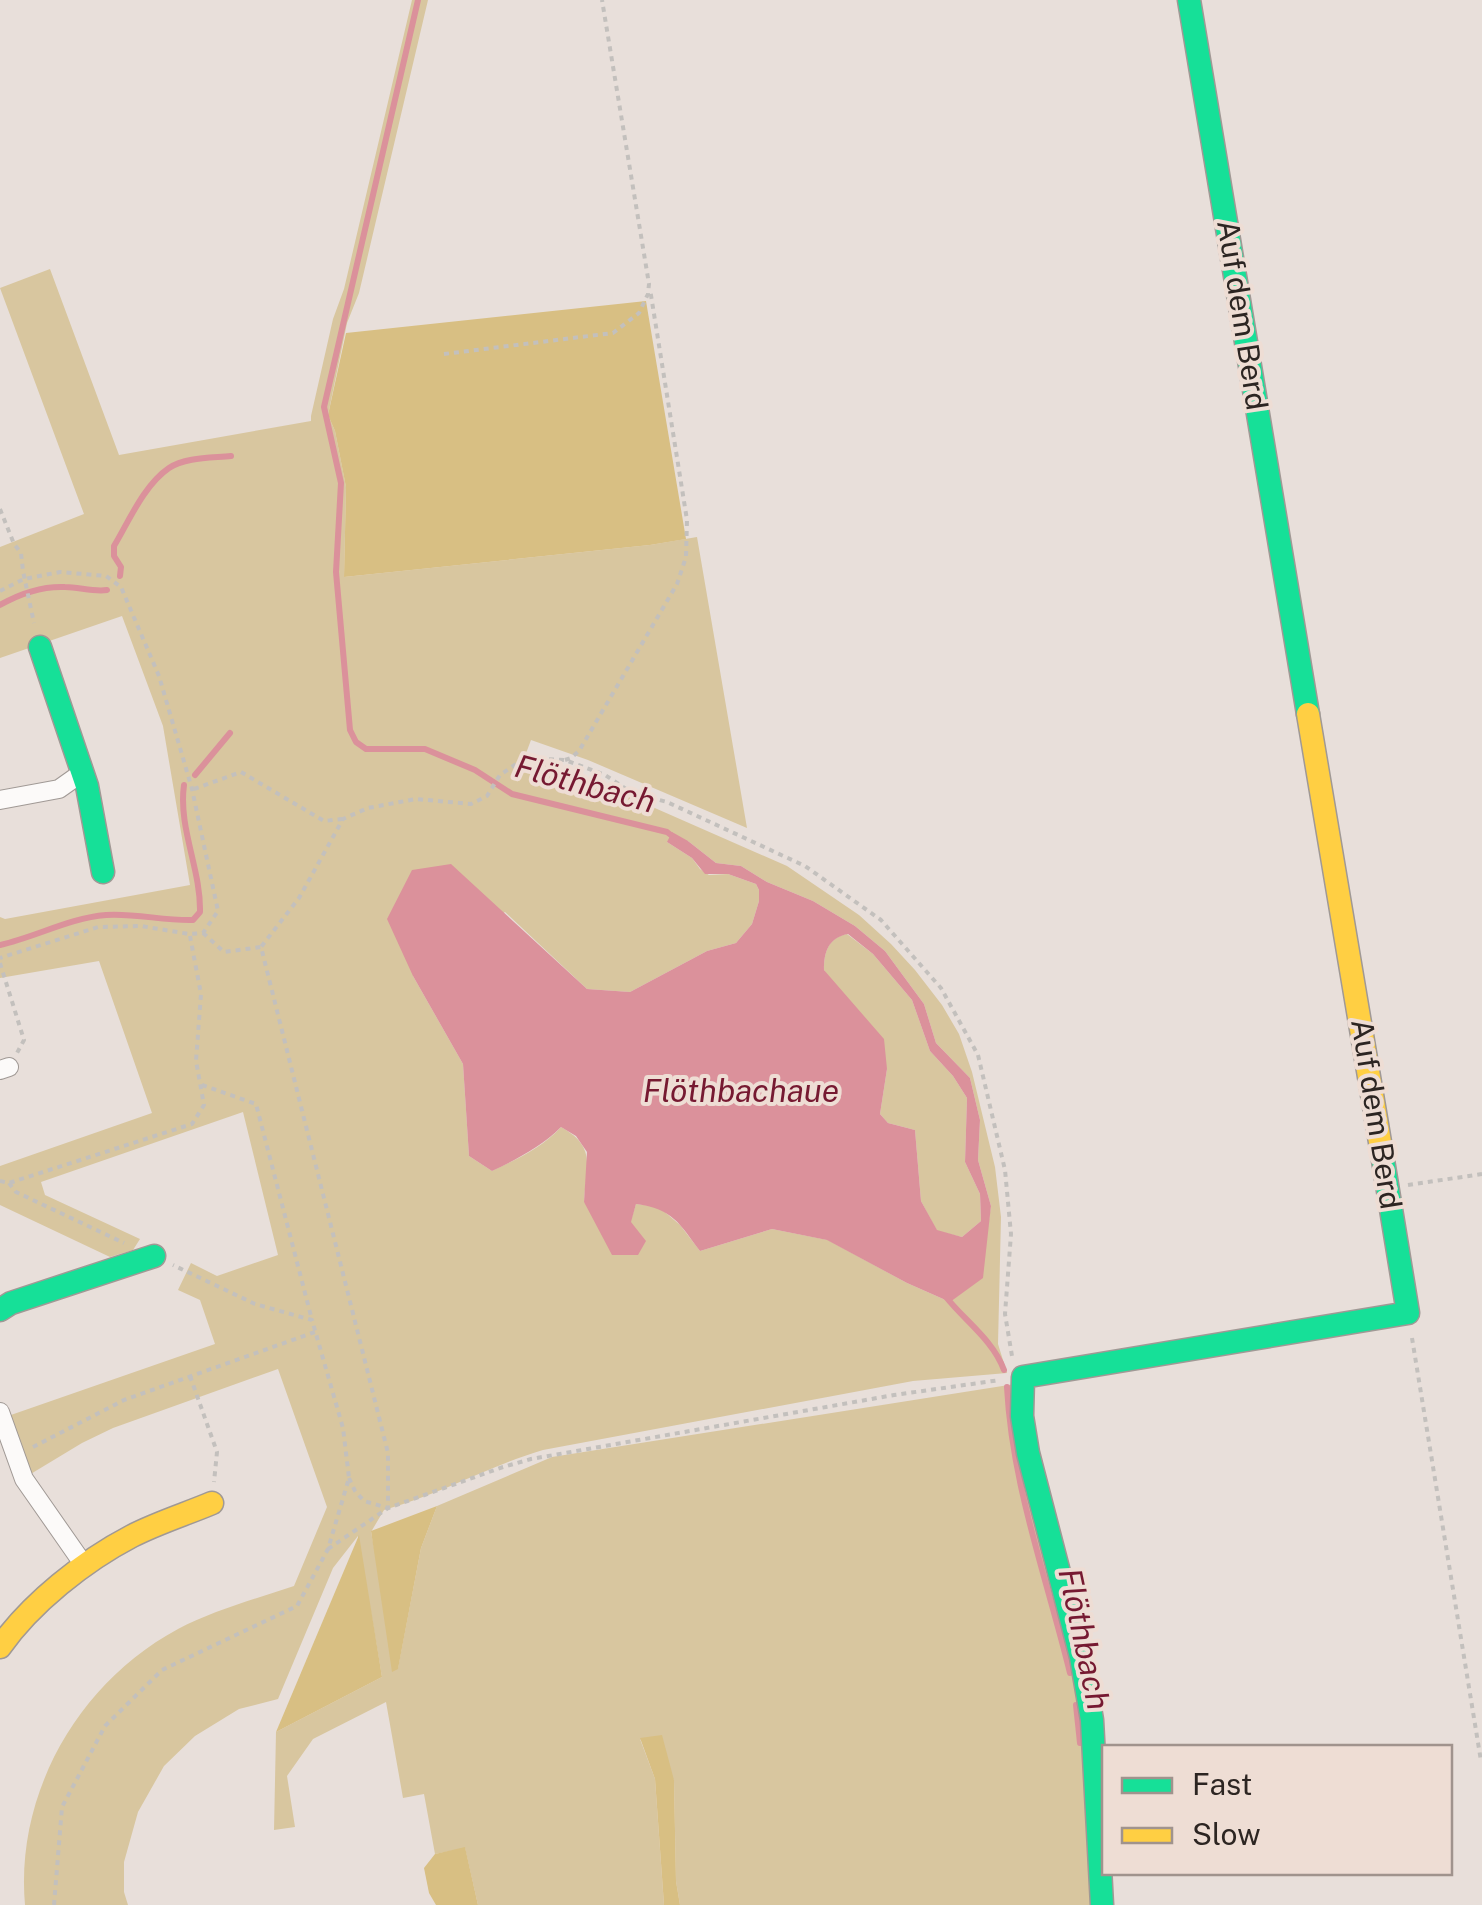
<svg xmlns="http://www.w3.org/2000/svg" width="1482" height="1905" viewBox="0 0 1482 1905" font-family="'Public Sans',sans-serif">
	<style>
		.green { fill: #d8c69f; fill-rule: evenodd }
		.forest { fill: #d8bf83 }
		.water { fill: #db919b; fill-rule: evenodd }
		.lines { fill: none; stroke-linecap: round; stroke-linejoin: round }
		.stream { stroke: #db919b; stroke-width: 6 }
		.street-casing { stroke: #a09995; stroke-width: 20 }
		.fast-casing { stroke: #a09995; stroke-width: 25 }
		.slow-casing { stroke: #a09995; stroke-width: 25 }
		.path { stroke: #c3c0bd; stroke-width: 4; stroke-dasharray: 5 5; stroke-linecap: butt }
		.street { stroke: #fcfaf9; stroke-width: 18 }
		.fast { stroke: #16e098; stroke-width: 22 }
		.slow { stroke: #ffcf43; stroke-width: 22 }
		.labels { text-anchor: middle; stroke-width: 8; stroke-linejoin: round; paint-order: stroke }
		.street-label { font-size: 30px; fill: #2c2522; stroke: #eeddd4 }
		.water-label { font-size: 32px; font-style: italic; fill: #761931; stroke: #eeddd4 }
	</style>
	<rect width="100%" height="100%" fill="#e8dfda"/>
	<g class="green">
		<path d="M 412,0 L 428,0 L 359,293 L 347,323 L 328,415 L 335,431 L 346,487 L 344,577 L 650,545 L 697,537 L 747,828 L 588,760 L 531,740 L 525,756 L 582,776 L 787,866 L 859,915 L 891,944 L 915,970 L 942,1005 L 959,1034 L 972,1072 L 995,1167 L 1001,1217 L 998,1344 L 1007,1373 L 913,1381 L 543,1450 C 489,1466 439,1495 384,1510 L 371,1532 L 398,1668 L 421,1548 L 437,1506 L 552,1457 L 1015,1384 L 1082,1681 L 1095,1905 L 680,1905 L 676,1881 L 674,1780 L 640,1739 L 655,1779 L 664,1905 L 478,1905 L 465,1848 L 435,1854 L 424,1794 L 403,1798 L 386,1702 L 313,1739 L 287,1776 L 295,1827 L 274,1830 L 276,1732 L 382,1677 L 358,1536 L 333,1568 L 278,1699 L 239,1709 L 195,1736 L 164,1766 L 138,1812 L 124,1862 L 124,1892 L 128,1905 L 25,1905 C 15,1793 79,1682 178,1629 C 214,1610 255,1599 294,1586 L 327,1507 L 278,1369 L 113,1428 L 82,1443 L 29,1475 L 8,1416 L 215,1344 L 200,1300 L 178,1290 L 191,1263 L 217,1276 L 278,1255 L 243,1112 L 41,1182 L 45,1195 L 140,1239 L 133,1250 L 110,1257 L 0,1205 L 0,1166 L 152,1113 L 99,961 L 0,978 L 0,917 L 5,919 L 190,885 L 163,726 L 122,616 L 0,658 L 0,547 L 84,514 L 0,288 L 50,269 L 119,455 L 311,421 L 311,416 L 333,319 L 344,289 ZM 688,841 L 716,863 L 741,866 L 767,882 L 813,901 L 855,926 L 885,951 L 924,1004 L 936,1043 L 970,1078 L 980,1120 L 978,1160 L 991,1206 L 986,1240 L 950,1302 L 907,1283 L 828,1240 L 772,1229 L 700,1251 L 680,1225 L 659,1207 L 636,1204 L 630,1223 L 584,1202 C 586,1166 597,1147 561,1127 C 542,1148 517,1159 492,1171 L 469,1156 L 463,1064 L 413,976 L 505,912 L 587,989 L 630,992 L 707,951 L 736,943 L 752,924 L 759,901 L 759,890 L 756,884 L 728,874 L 709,875 L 700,869 L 692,858 L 667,842 Z"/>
		<path d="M 847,934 L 873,954 L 912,1000 L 930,1051 L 953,1076 L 967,1098 L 965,1162 L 980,1194 L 981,1221 L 962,1237 L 937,1231 L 921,1201 L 915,1130 L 888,1123 L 880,1114 L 887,1069 L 824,970 C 824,952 828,938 847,934 Z"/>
	</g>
	<g class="forest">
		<polygon points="646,301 686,539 650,545 344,577 346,487 335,431 328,415 346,333"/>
		<polygon points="437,1506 421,1548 398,1669 392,1672 371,1531"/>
		<polygon points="359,1535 382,1677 276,1732"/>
		<polygon points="662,1735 674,1780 676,1881 680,1905 664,1905 655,1779 640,1738"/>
		<polygon points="465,1847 478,1905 436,1905 429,1893 424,1868 435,1854"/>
	</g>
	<path class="water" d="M 672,832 L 688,841 L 716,863 L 741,866 L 767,882 L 813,901 L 855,926 L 885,951 L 924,1004 L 936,1043 L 970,1078 L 980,1120 L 978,1160 L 991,1206 L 983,1278 L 950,1302 L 907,1283 L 827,1240 L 772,1229 L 700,1251 C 679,1223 673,1209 636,1204 L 631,1222 L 646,1241 L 638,1255 L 612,1255 L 584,1202 L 587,1152 L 576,1136 L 561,1127 C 541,1147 517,1159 492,1171 L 469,1156 L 463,1064 L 413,976 L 387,919 L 412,870 L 451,864 L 587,989 L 630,992 L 707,951 L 736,943 L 752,924 L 759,901 L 759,890 L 756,884 L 728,874 L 705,874 L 692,858 L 667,842 ZM 848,934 L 873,954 L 912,1000 L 930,1051 L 953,1076 L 967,1098 L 965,1162 L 980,1194 L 981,1221 L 962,1237 L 937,1230 L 921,1201 L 915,1130 L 888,1123 L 880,1114 L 887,1069 L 884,1039 L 824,970 C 824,952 828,938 848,934 Z"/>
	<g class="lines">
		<g class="stream">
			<polyline points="418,0 324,407 341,483 336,572 350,730 356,742 366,749 425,749 475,770 512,794 667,832 676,839"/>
			<path d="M 120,576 L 121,567 L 114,556 L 114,546 C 129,521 144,485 169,468 C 185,457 212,458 231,456"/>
			<path d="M 0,605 C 21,593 41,586 65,587 C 79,587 93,592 107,590"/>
			<polyline points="195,775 230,733"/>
			<path d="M 0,945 C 36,937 69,918 106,915 C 135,913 164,921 193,920 L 200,912 C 201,869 178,828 184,785"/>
			<path d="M 946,1297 C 965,1321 993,1340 1004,1370"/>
			<path d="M 1007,1387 C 1012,1485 1047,1579 1070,1673"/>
			<polyline points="1076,1705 1080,1743"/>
		</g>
		<defs>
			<g id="street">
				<polyline points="0,800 59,789 83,772"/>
				<polyline points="0,1070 9,1067"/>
				<polyline points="0,1412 24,1479 84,1565"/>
			</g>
			<g id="fast">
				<polyline points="1189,0 1308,714"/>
				<polyline points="40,647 87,786 103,872"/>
				<polyline points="0,1310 11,1303 154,1256"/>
				<polyline points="1102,1905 1092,1720 1081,1657 1028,1453 1022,1416 1023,1377 1408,1313 1381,1148"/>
			</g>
			<g id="slow">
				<polyline points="1308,714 1381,1148"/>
				<path d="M 0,1647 C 31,1603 84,1561 132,1536 C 157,1523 186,1514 212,1503"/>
			</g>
		</defs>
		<use href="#street" class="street-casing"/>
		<use href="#fast" class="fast-casing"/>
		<use href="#slow" class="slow-casing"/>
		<g class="path">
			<polyline points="444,354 613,333 639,313 648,294 649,284 602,0"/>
			<polyline points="0,509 14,544 21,553 23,571 34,623"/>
			<polyline points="0,591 24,579 60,572 106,576 121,587 159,676 192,789 218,911 203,933 189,934 141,926 98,927 0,958"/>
			<polyline points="565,760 571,758 579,751 677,584 686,557 687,520 650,289"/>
			<polyline points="194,789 241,772 324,821 343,819"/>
			<polyline points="203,933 224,952 261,947"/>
			<polyline points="0,963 24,1040 17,1053"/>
			<polyline points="202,1085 256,1104 312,1320"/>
			<polyline points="0,1181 9,1183 192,1124 204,1105 196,1061 201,994 190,936"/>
			<polyline points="9,1183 16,1192 124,1243"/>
			<polyline points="1408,1185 1482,1174"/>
			<polyline points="1412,1338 1481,1761"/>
			<polyline points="190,1376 217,1452 214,1482"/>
			<polyline points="33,1447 124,1400 315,1332"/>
			<polyline points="349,1478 355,1491 364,1501 388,1508 503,1467 531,1459 894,1395 1000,1380"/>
			<polyline points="328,1549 388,1508 388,1453 261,947 299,898 343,819 368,808 416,799 471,804 487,796 500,775 525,758 565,760 605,775 632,793 667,802 805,866 881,920 941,988 978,1055 1005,1170 1011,1234 1005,1314 1012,1356"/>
			<polyline points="54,1905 62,1807 105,1726 162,1670 297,1606 328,1549 349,1478 343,1428 312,1320 255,1304 173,1265"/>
		</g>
		<use href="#street" class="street"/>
		<use href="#fast" class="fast"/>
		<use href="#slow" class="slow"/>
	</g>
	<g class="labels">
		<g class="street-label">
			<text transform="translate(1242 315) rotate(81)" y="10">Auf dem Berd</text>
			<text transform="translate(1376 1114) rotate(81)" y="10">Auf dem Berd</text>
		</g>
		<g class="water-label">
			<text transform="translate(585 784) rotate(15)" y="11">Flöthbach</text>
			<text x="741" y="1102">Flöthbachaue</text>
			<text transform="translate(1084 1639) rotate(78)" y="11">Flöthbach</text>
		</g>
	</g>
	<rect x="1102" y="1745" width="350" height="130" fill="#eeddd4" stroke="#a0938d" stroke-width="2.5"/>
	<rect x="1122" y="1778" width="50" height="15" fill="#16e098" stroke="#a0938d" stroke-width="2.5"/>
	<text x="1192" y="1795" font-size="30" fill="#2c2522">Fast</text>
	<rect x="1122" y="1828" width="50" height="15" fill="#ffcf43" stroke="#a0938d" stroke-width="2.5"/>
	<text x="1192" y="1845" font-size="30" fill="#2c2522">Slow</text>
</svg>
